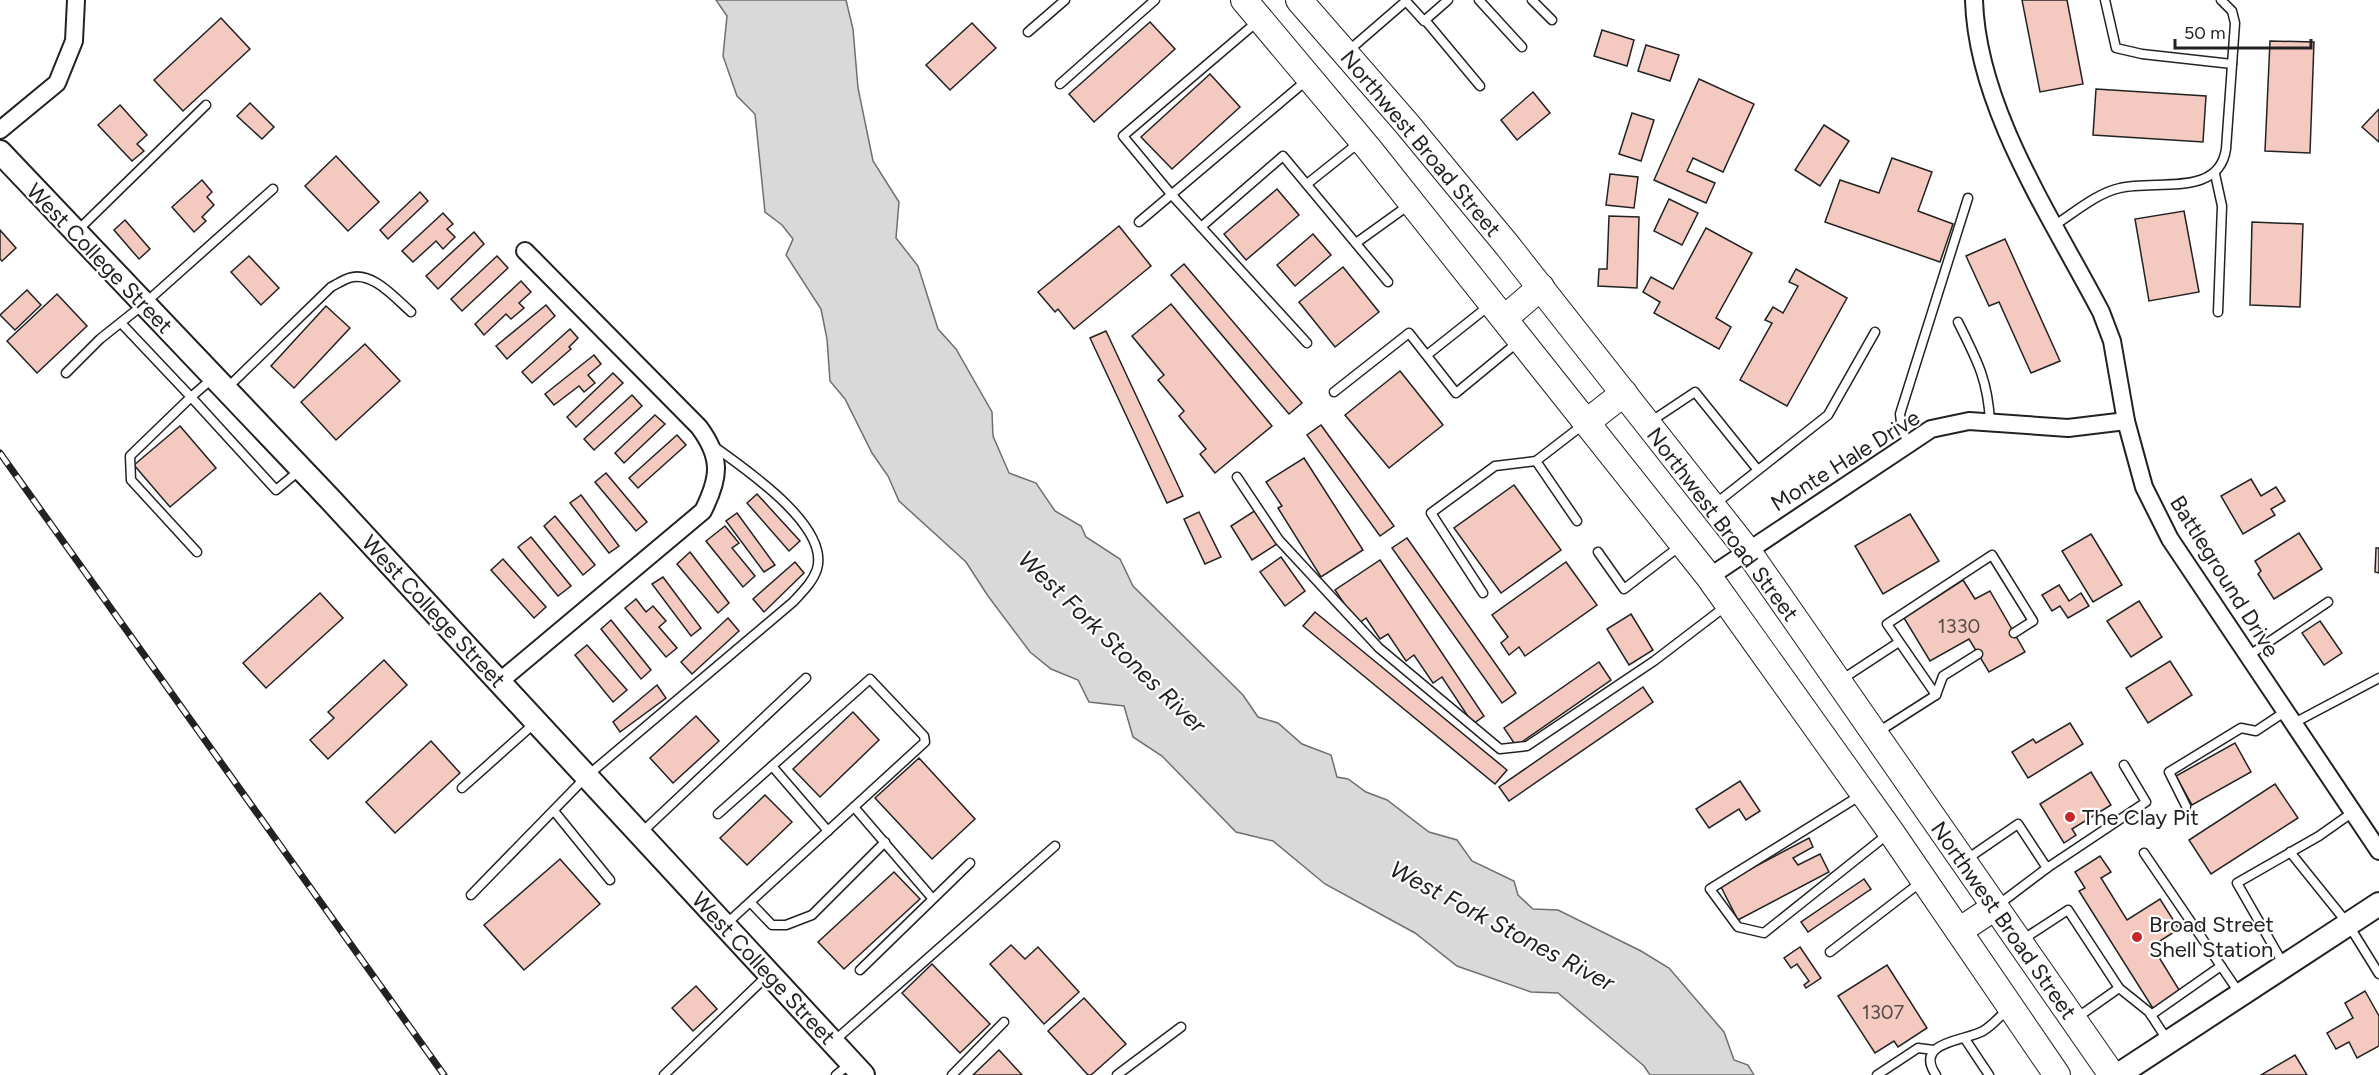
<svg xmlns="http://www.w3.org/2000/svg" width="2379" height="1075" viewBox="0 0 2379 1075" font-family="Figtree,sans-serif">
	<style>
		.water { fill: #d9d9d9; stroke: #6f6f6f; stroke-width: 1.5 }
		.building { fill: #f3c9c0; stroke: #222; stroke-width: 1.5 }
		.lines { fill: none; stroke-linecap: round; stroke-linejoin: round }
		.lane-casing { stroke: #222; stroke-width: 11 }
		.street-casing { stroke: #222; stroke-width: 20 }
		.secondary-casing { stroke: #222; stroke-width: 26 }
		.primary-casing { stroke: #222; stroke-width: 28 }
		.lane { stroke: #fff; stroke-width: 8 }
		.street { stroke: #fff; stroke-width: 16 }
		.secondary { stroke: #fff; stroke-width: 22 }
		.primary { stroke: #fff; stroke-width: 26 }
		.rail-casing { stroke: #222; stroke-width: 7 }
		.rail { stroke: #fff; stroke-width: 4.5; stroke-dasharray: 14; stroke-linecap: butt }
		.poi-dot { fill: #c62828; stroke: #fff; stroke-width: 2 }
		.labels { text-anchor: middle; stroke-width: 4.5; stroke-linejoin: round; paint-order: stroke }
		.number-label { font-size: 20px; fill: #564c4a }
		.street-label { font-size: 22px; fill: #222; stroke: #fff }
		.poi-label { font-size: 22px; fill: #222; stroke: #fff; text-anchor: start }
		.water-label { font-size: 24px; font-style: italic; fill: #222; stroke: #fff }
	</style>
	<rect width="100%" height="100%" fill="#fff"/>
	<polygon class="water" points="716,0 846,0 853,29 858,88 873,161 899,202 896,238 918,266 938,329 956,349 992,412 993,436 1009,473 1036,483 1055,511 1081,526 1086,537 1120,559 1133,586 1243,695 1258,717 1278,723 1302,744 1331,755 1337,777 1348,779 1366,792 1387,800 1429,832 1457,840 1472,861 1514,881 1518,895 1533,909 1558,910 1641,951 1669,968 1724,1032 1734,1060 1748,1065 1754,1075 1650,1075 1644,1066 1558,993 1531,992 1457,966 1415,933 1325,884 1273,841 1236,832 1162,756 1133,737 1124,706 1089,702 1078,680 1051,669 1030,652 988,596 966,562 899,501 888,476 872,453 845,399 830,381 827,339 821,309 786,255 793,239 782,225 765,212 755,114 737,96 723,56 727,16"/>
	<g class="building">
		<polygon points="2022,0 2067,0 2083,84 2040,92"/>
		<polygon points="221,18 250,49 183,111 154,80"/>
		<polygon points="1150,22 1175,49 1094,122 1069,94"/>
		<polygon points="972,23 996,48 950,90 926,65"/>
		<polygon points="1602,30 1634,40 1627,66 1594,56"/>
		<polygon points="2270,41 2314,42 2310,153 2265,151"/>
		<polygon points="1646,45 1679,55 1670,81 1638,71"/>
		<polygon points="1210,74 1240,107 1172,169 1141,137"/>
		<polygon points="1699,79 1754,104 1723,172 1693,158 1687,171 1715,183 1706,203 1654,180"/>
		<polygon points="2096,89 2206,96 2203,142 2093,135"/>
		<polygon points="1533,92 1550,113 1517,140 1501,120"/>
		<polygon points="250,103 274,127 262,139 237,116"/>
		<polygon points="120,105 147,135 137,144 144,151 132,161 98,125"/>
		<polygon points="2379,109 2379,142 2362,127"/>
		<polygon points="1632,113 1654,120 1641,161 1619,154"/>
		<polygon points="1824,125 1849,141 1820,186 1795,170"/>
		<polygon points="336,156 379,202 348,231 305,186"/>
		<polygon points="1892,158 1932,172 1918,211 1953,224 1940,262 1825,222 1840,180 1879,193"/>
		<polygon points="1610,174 1638,177 1634,208 1606,205"/>
		<polygon points="202,180 212,192 207,197 214,205 202,217 206,221 194,232 172,207"/>
		<polygon points="1277,189 1299,215 1246,260 1224,234"/>
		<polygon points="420,192 428,201 388,239 380,230"/>
		<polygon points="1669,199 1698,213 1682,245 1654,231"/>
		<polygon points="2184,211 2199,292 2149,301 2135,219"/>
		<polygon points="443,213 453,224 447,229 455,237 443,249 436,241 413,262 402,251"/>
		<polygon points="1609,216 1639,217 1637,288 1598,286 1599,269 1607,269"/>
		<polygon points="125,220 150,249 139,259 114,230"/>
		<polygon points="2252,222 2303,224 2300,307 2250,305"/>
		<polygon points="1119,226 1151,266 1074,329 1058,309 1055,312 1038,292"/>
		<polygon points="1706,228 1752,253 1716,318 1731,327 1719,349 1654,313 1660,302 1643,292 1651,277 1673,289"/>
		<polygon points="0,230 16,248 2,261 0,259"/>
		<polygon points="474,232 484,244 438,289 426,276"/>
		<polygon points="1313,234 1331,255 1295,286 1277,265"/>
		<polygon points="2005,239 2060,361 2031,373 1999,302 1989,306 1966,256"/>
		<polygon points="249,256 279,288 261,305 231,272"/>
		<polygon points="497,256 508,268 462,311 451,299"/>
		<polygon points="1184,264 1302,403 1289,414 1171,275"/>
		<polygon points="1343,267 1379,312 1335,347 1299,302"/>
		<polygon points="1796,269 1847,298 1787,406 1740,380 1772,323 1765,320 1773,307 1783,313 1798,286 1789,282"/>
		<polygon points="521,281 531,292 519,303 524,308 511,319 506,314 484,335 475,324"/>
		<polygon points="27,290 41,305 15,330 0,315"/>
		<polygon points="57,294 87,326 37,373 7,341"/>
		<polygon points="1171,304 1272,426 1215,473 1200,454 1206,449 1179,416 1184,411 1158,380 1164,375 1132,336"/>
		<polygon points="546,305 555,316 507,359 496,346"/>
		<polygon points="326,306 350,328 294,388 271,366"/>
		<polygon points="570,329 578,338 569,347 571,349 532,383 522,372"/>
		<polygon points="1106,331 1183,496 1167,503 1090,338"/>
		<polygon points="365,344 400,381 336,440 301,402"/>
		<polygon points="594,355 601,364 588,375 595,383 584,392 579,386 554,405 545,394"/>
		<polygon points="1400,371 1443,425 1389,468 1345,415"/>
		<polygon points="613,373 623,383 576,427 567,417"/>
		<polygon points="632,395 642,406 594,450 584,439"/>
		<polygon points="655,415 665,424 624,463 615,453"/>
		<polygon points="1321,425 1394,526 1380,536 1307,435"/>
		<polygon points="180,426 216,468 170,507 134,465"/>
		<polygon points="677,435 686,445 638,488 629,478"/>
		<polygon points="1304,458 1363,550 1321,577 1278,508 1282,506 1266,482"/>
		<polygon points="606,473 647,522 636,531 595,482"/>
		<polygon points="2251,479 2261,496 2276,487 2285,501 2271,509 2275,515 2243,534 2221,496"/>
		<polygon points="1514,485 1561,550 1501,593 1454,528"/>
		<polygon points="757,494 800,541 789,551 747,503"/>
		<polygon points="581,495 619,546 609,553 570,503"/>
		<polygon points="1256,510 1277,544 1252,560 1231,526"/>
		<polygon points="1199,512 1221,557 1205,564 1184,519"/>
		<polygon points="737,513 775,565 764,572 726,521"/>
		<polygon points="1910,514 1939,561 1883,594 1855,546"/>
		<polygon points="555,516 595,565 583,575 544,526"/>
		<polygon points="725,526 739,543 732,548 755,576 743,587 706,541"/>
		<polygon points="2299,533 2322,569 2274,599 2258,574 2261,571 2255,561"/>
		<polygon points="2091,534 2122,585 2093,602 2062,551"/>
		<polygon points="531,537 571,586 558,596 518,547"/>
		<polygon points="1407,538 1516,693 1502,703 1392,548"/>
		<polygon points="2376,548 2379,548 2379,573 2375,572"/>
		<polygon points="690,552 729,603 718,613 677,564"/>
		<polygon points="1281,557 1305,591 1285,606 1260,572"/>
		<polygon points="503,559 546,607 534,618 491,570"/>
		<polygon points="1380,560 1484,716 1473,724 1442,677 1433,683 1414,655 1406,661 1388,634 1380,639 1366,618 1358,624 1335,590"/>
		<polygon points="795,562 804,573 764,612 753,599"/>
		<polygon points="1566,562 1597,605 1525,656 1519,647 1509,655 1501,643 1508,637 1492,615"/>
		<polygon points="663,577 701,628 691,636 652,584"/>
		<polygon points="1963,580 1975,599 1990,591 2025,652 1989,672 1969,639 1930,661 1904,618"/>
		<polygon points="2059,585 2069,601 2081,593 2089,606 2068,618 2060,606 2052,611 2042,595"/>
		<polygon points="320,593 343,618 266,688 243,663"/>
		<polygon points="636,599 646,612 653,606 666,621 659,627 677,648 666,657 625,608"/>
		<polygon points="2139,601 2162,637 2131,657 2107,621"/>
		<polygon points="1315,612 1507,770 1495,784 1303,626"/>
		<polygon points="1631,614 1653,650 1629,665 1607,629"/>
		<polygon points="728,618 739,631 692,674 681,662"/>
		<polygon points="611,620 651,670 641,679 601,629"/>
		<polygon points="2320,621 2342,653 2324,665 2302,633"/>
		<polygon points="587,645 627,690 613,702 575,655"/>
		<polygon points="384,660 407,685 328,759 310,740 334,718 328,712"/>
		<polygon points="2170,661 2192,695 2148,723 2126,688"/>
		<polygon points="1599,662 1611,680 1516,746 1504,728"/>
		<polygon points="657,685 666,698 620,732 613,722"/>
		<polygon points="1643,687 1653,702 1509,801 1499,787"/>
		<polygon points="853,712 879,740 820,797 793,769"/>
		<polygon points="696,716 719,741 673,783 650,758"/>
		<polygon points="2070,723 2083,744 2028,778 2012,752 2033,739 2036,743"/>
		<polygon points="431,741 460,773 395,833 366,802"/>
		<polygon points="2235,743 2251,772 2192,805 2176,776"/>
		<polygon points="919,758 975,819 932,859 875,798"/>
		<polygon points="2091,772 2111,805 2072,829 2076,835 2064,843 2040,804"/>
		<polygon points="1740,781 1760,811 1746,820 1739,809 1709,828 1696,809"/>
		<polygon points="2275,784 2298,818 2211,874 2189,840"/>
		<polygon points="765,795 792,822 747,865 720,838"/>
		<polygon points="1809,838 1813,847 1793,858 1798,865 1820,854 1829,872 1738,920 1720,885"/>
		<polygon points="2100,856 2111,872 2101,878 2127,920 2160,899 2179,929 2152,946 2181,993 2154,1010 2079,891 2085,888 2075,872"/>
		<polygon points="560,859 600,904 524,970 484,925"/>
		<polygon points="894,872 920,899 844,969 818,942"/>
		<polygon points="1864,879 1871,889 1808,932 1801,922"/>
		<polygon points="1011,945 1025,959 1038,947 1079,992 1044,1024 990,964"/>
		<polygon points="1800,947 1821,978 1806,988 1804,985 1809,981 1797,964 1791,968 1784,958"/>
		<polygon points="932,964 990,1024 960,1053 902,993"/>
		<polygon points="1887,965 1927,1028 1898,1047 1894,1041 1875,1053 1838,996"/>
		<polygon points="696,986 717,1009 693,1031 672,1008"/>
		<polygon points="2365,991 2379,1016 2379,1046 2357,1058 2349,1042 2336,1049 2327,1033 2353,1018 2345,1003"/>
		<polygon points="1084,998 1126,1044 1091,1075 1088,1075 1048,1031"/>
		<polygon points="999,1050 1022,1075 973,1075"/>
		<polygon points="2295,1055 2307,1075 2261,1075"/>
	</g>
	<g class="lines">
		<defs>
			<g id="lane">
				<polyline points="1405,0 1424,21 1448,0"/>
				<polyline points="1479,0 1522,47"/>
				<polyline points="1532,0 1552,20"/>
				<polyline points="2105,0 2116,48 2142,54 2232,64"/>
				<polyline points="1425,20 1480,86"/>
				<polyline points="1258,21 1123,136 1171,194 1307,343"/>
				<polyline points="1028,32 1065,0"/>
				<polyline points="1347,52 1406,1"/>
				<polyline points="1060,84 1155,0"/>
				<polyline points="2215,174 2222,206 2218,312"/>
				<polyline points="1307,184 1361,141"/>
				<polyline points="1139,222 1307,80"/>
				<path d="M 2055,225 C 2075,212 2097,193 2120,188 C 2155,179 2219,198 2226,149 L 2235,23 L 2232,11 L 2221,0"/>
				<polyline points="1201,227 1283,156 1388,282"/>
				<polyline points="76,232 206,105"/>
				<polyline points="1356,243 1409,205"/>
				<path d="M 1958,322 C 1977,360 1988,380 1990,422"/>
				<polyline points="121,323 191,397 130,456 131,480 197,552"/>
				<polyline points="1427,355 1490,305"/>
				<polyline points="66,373 100,339 144,304 273,189"/>
				<polyline points="214,377 191,397 276,490 300,470"/>
				<path d="M 226,389 L 331,287 C 337,284 343,280 349,278 C 372,270 396,299 411,312"/>
				<polyline points="1334,392 1409,333 1456,393 1518,342"/>
				<polyline points="1650,422 1695,392 1757,469"/>
				<polyline points="1909,444 1902,430 1900,414 1968,198"/>
				<polyline points="1237,477 1279,540 1379,648 1500,749 1527,746 1654,661 1726,606"/>
				<polyline points="1715,504 1828,415 1875,332"/>
				<polyline points="1577,521 1536,461 1584,424"/>
				<polyline points="1598,552 1624,589 1680,546"/>
				<polyline points="1483,593 1431,513 1495,466 1536,461"/>
				<polyline points="2248,656 2328,602"/>
				<polyline points="1841,680 1899,642"/>
				<polyline points="1936,695 1887,624 1992,555 2033,621 2014,633"/>
				<polyline points="2294,723 2379,678"/>
				<polyline points="1878,732 1936,695 1943,676 1978,654"/>
				<polyline points="772,766 828,831"/>
				<polyline points="462,788 536,722"/>
				<polyline points="1861,795 1710,889 1738,927 1764,933 1888,834"/>
				<polyline points="2186,806 2169,772 2241,728 2256,731 2286,711"/>
				<polyline points="854,807 932,898"/>
				<polyline points="554,811 610,880"/>
				<polyline points="718,814 870,679 924,736 925,742 725,925"/>
				<polyline points="640,834 806,678"/>
				<polyline points="2290,852 2348,924 2379,974"/>
				<polyline points="2144,853 2240,994"/>
				<polyline points="1967,859 2018,824 2047,868 1998,905"/>
				<polyline points="2047,868 2146,802 2124,765"/>
				<path d="M 471,895 L 587,776 L 793,602 C 802,592 813,582 817,569 C 830,525 742,467 712,445"/>
				<polyline points="751,903 772,925 786,925 812,915 885,842"/>
				<polyline points="2022,940 2068,910 2119,988 2149,1012 2168,1041"/>
				<polyline points="1830,952 1921,882"/>
				<polyline points="2284,965 2237,883 2319,836 2353,812"/>
				<polyline points="860,970 970,863"/>
				<polyline points="2151,1015 2221,966"/>
				<polyline points="2075,1019 2119,988"/>
				<polyline points="1965,1039 1989,1075"/>
				<polyline points="833,1042 1055,846"/>
				<polyline points="664,1075 769,974"/>
				<polyline points="836,1075 851,1063"/>
				<polyline points="952,1075 1004,1022"/>
				<polyline points="1117,1075 1181,1027"/>
				<polyline points="1877,1075 1918,1048 1934,1050"/>
				<path d="M 1936,1075 C 1913,1041 1966,1041 1983,1031 C 1992,1026 2000,1016 2008,1009"/>
			</g>
			<g id="street">
				<path d="M 1974,0 C 1977,108 2052,218 2101,312 L 2112,341 L 2126,421 L 2144,487 L 2170,539 L 2379,851"/>
				<polyline points="0,130 57,83 74,41 76,0"/>
				<polyline points="1709,577 1931,429 1969,421 2068,428 2126,421"/>
				<path d="M 499,682 L 703,511 C 720,477 722,458 699,427 L 525,251"/>
			</g>
			<g id="secondary">
				<polyline points="0,152 329,498 863,1075"/>
				<polyline points="2118,1075 2379,904"/>
			</g>
			<g id="primary">
				<polyline points="1244,0 1369,149 1709,577 1891,832 2057,1075"/>
				<polyline points="1299,0 1407,124 1507,245 1747,550 2112,1075"/>
				<polyline points="1505,318 1541,287"/>
				<polyline points="1587,422 1624,393"/>
				<polyline points="1959,931 1995,907"/>
			</g>
		</defs>
		<use href="#lane" class="lane-casing"/>
		<use href="#street" class="street-casing"/>
		<use href="#secondary" class="secondary-casing"/>
		<use href="#primary" class="primary-casing"/>
		<use href="#lane" class="lane"/>
		<use href="#street" class="street"/>
		<use href="#secondary" class="secondary"/>
		<use href="#primary" class="primary"/>
		<defs>
			<polyline id="rail" points="0,453 444,1075"/>
		</defs>
		<use href="#rail" class="rail-casing"/>
		<use href="#rail" class="rail"/>
	</g>
	<g class="poi-dot">
		<circle cx="2070" cy="817" r="6"/>
		<circle cx="2137" cy="937" r="6"/>
	</g>
	<g class="labels">
		<g class="number-label">
			<text x="1959" y="633">1330</text>
			<text x="1883" y="1019">1307</text>
		</g>
		<g class="street-label">
			<text transform="translate(1421 143) rotate(50)" y="8">Northwest Broad Street</text>
			<text transform="translate(100 258) rotate(46)" y="8">West College Street</text>
			<text transform="translate(1845 460) rotate(-32)" y="8">Monte Hale Drive</text>
			<text transform="translate(1723 524) rotate(53)" y="8">Northwest Broad Street</text>
			<text transform="translate(2225 576) rotate(58)" y="8">Battleground Drive</text>
			<text transform="translate(434 611) rotate(47)" y="8">West College Street</text>
			<text transform="translate(2004 920) rotate(55)" y="8">Northwest Broad Street</text>
			<text transform="translate(764 968) rotate(47)" y="8">West College Street</text>
		</g>
		<g class="poi-label">
			<text x="2082" y="825">The Clay Pit</text>
			<text x="2149" y="932">Broad Street<tspan x="2149" dy="25">Shell Station</tspan></text>
		</g>
		<g class="water-label">
			<text transform="translate(1112 642) rotate(44)" y="8">West Fork Stones River</text>
			<text transform="translate(1502 926) rotate(28)" y="8">West Fork Stones River</text>
		</g>
	</g>
	<path d="M2175 39v9h136v-9" fill="none" stroke="#222222" stroke-width="3"/>
	<text x="2184" y="39" font-size="18" fill="#222222" stroke="#ffffff" stroke-width="4.5" paint-order="stroke">50 m</text>
</svg>
